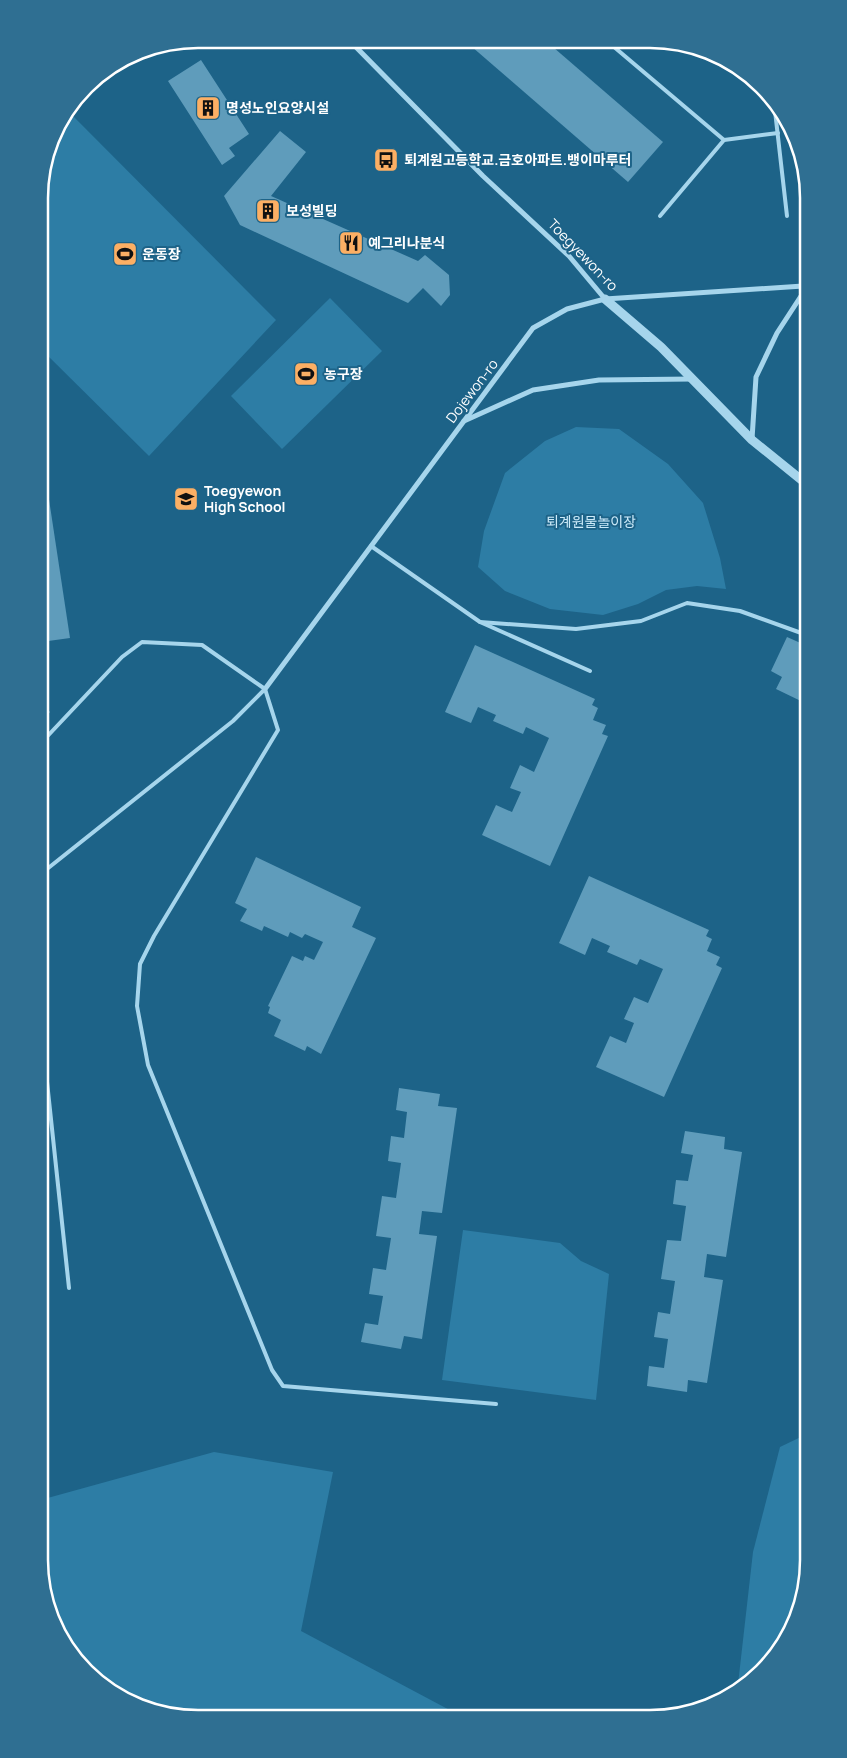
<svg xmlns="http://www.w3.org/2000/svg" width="847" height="1758" viewBox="0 0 847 1758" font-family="Manrope,'Noto Sans KR',sans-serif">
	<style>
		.green { fill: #2d7da5 }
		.building { fill: #5f9cbb }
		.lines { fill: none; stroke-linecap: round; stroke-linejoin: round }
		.service { stroke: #a6d5ec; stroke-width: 4 }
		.minor { stroke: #a6d5ec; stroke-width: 5 }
		.tertiary { stroke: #a6d5ec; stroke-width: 9 }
		.labels { text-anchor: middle; stroke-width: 4; stroke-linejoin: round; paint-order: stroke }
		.poi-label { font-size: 14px; font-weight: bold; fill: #fff; stroke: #1d6388; text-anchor: start }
		.street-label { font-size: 14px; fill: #fff; stroke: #1d6388 }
		.park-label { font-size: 14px; fill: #cbeaf9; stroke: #1d6388 }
		.rim { fill: none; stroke: #fff; stroke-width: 2.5 }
	</style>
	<rect width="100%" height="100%" fill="#1d6388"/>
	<g class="green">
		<polygon points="68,111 276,320 149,456 40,348 39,187 55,127"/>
		<polygon points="330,298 382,351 282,449 231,396"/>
		<polygon points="576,427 619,429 668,464 703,503 720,558 726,589 697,586 666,590 638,604 603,615 550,609 505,591 478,567 484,531 505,473 545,441"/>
		<polygon points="463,1230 560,1243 581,1261 609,1274 596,1400 442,1380"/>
		<polygon points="807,1434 808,1571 796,1621 769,1665 737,1693 753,1552 780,1447"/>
		<polygon points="214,1452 333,1472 301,1631 459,1715 167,1716 93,1680 60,1640 44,1602 44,1499"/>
	</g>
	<g class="building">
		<polygon points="464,40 546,41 663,142 628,182"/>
		<polygon points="201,60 249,134 229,148 235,156 222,165 168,81"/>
		<polygon points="280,131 306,152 271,196 418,261 425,255 449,275 450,295 441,306 423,288 408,303 240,225 224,196"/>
		<polygon points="40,440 70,638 41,642 40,481"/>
		<polygon points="787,637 805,645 805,703 776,689 782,677 771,671"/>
		<polygon points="475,645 595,699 592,705 598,708 593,720 606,725 602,734 608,736 550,866 482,835 496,805 512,812 521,792 510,788 520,765 534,772 549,738 526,727 523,734 493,721 496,715 478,707 471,723 445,712"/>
		<polygon points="41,703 50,712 41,722"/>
		<polygon points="256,857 361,907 352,927 376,938 321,1054 307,1046 305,1051 274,1036 281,1020 268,1013 270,1007 268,1006 292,956 303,961 305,956 314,960 323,942 305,934 302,938 290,932 288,937 264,926 262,931 240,921 247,909 235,903"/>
		<polygon points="589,876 709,930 706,936 712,939 707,951 720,957 716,965 722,968 664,1097 596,1067 610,1036 626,1043 634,1023 624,1019 634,997 648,1003 663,969 640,959 637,965 607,952 610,946 592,938 585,955 559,943"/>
		<polygon points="399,1088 440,1094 438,1106 457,1108 442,1213 422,1211 419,1234 437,1236 422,1339 404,1336 401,1349 361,1342 365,1323 378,1325 383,1296 369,1294 373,1268 386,1270 391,1238 376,1236 382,1196 396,1198 401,1163 388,1161 391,1136 404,1138 407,1112 396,1110"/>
		<polygon points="685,1131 725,1137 724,1149 742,1152 726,1257 707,1254 704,1277 723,1280 707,1383 688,1380 687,1392 647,1386 649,1366 664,1368 668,1339 654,1337 658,1312 670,1314 675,1281 661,1279 667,1240 681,1241 686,1206 673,1204 676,1180 688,1181 693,1155 681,1153"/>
	</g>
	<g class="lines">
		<g class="service">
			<polyline points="607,41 724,140 778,133"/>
			<polyline points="774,102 787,216"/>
			<polyline points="660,216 724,140"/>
			<polyline points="371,546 480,622 590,671"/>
			<polyline points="480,622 576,629 641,621 687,603 740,611 804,634"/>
			<polyline points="41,743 122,657 142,642 202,645 265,689 278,730 154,936 140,964 137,1006 148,1065 272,1370 283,1386 496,1404"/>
			<polyline points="42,873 233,721 265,689"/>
			<polyline points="42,1035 69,1288"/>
		</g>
		<g class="minor">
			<polyline points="349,40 483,176 569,256 605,299"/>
			<polyline points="464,421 533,390 599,380 693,379"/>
			<polyline points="752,439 756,377 777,333 803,293"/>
			<polyline points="265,689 533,328 567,309 605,299 803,286"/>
		</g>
		<polyline class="tertiary" points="605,299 661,347 752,440 804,482"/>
	</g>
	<defs>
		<symbol id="building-square" viewBox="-11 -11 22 22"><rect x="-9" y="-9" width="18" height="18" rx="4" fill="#fcaf64" stroke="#1d6388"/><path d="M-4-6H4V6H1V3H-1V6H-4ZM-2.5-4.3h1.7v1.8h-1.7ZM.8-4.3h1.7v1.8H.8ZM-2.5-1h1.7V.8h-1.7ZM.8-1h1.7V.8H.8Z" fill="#111"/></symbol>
		<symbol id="bus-square" viewBox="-11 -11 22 22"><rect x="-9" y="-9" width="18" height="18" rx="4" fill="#fcaf64" stroke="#1d6388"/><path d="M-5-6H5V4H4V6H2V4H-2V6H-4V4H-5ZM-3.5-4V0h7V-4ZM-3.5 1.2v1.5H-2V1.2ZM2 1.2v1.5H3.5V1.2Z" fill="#111"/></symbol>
		<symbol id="restaurant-square" viewBox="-11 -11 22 22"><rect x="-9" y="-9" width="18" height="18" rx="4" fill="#fcaf64" stroke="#1d6388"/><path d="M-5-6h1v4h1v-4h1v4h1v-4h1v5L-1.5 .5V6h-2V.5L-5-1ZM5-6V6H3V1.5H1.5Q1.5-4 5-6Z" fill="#111"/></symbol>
		<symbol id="stadium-square" viewBox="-11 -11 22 22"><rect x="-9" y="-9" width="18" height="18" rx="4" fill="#fcaf64" stroke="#1d6388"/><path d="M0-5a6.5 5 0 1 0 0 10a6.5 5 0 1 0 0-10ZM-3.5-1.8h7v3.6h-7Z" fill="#111"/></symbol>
		<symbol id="school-square" viewBox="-11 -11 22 22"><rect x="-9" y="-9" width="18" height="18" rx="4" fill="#fcaf64" stroke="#1d6388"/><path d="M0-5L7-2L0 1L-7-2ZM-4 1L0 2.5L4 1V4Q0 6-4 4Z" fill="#111"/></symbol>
	</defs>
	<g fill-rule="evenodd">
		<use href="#building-square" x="194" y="94" width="28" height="28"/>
		<use href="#bus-square" x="372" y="146" width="28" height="28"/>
		<use href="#building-square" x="254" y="197" width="28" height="28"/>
		<use href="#restaurant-square" x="337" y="229" width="28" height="28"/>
		<use href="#stadium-square" x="111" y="240" width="28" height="28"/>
		<use href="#stadium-square" x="292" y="360" width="28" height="28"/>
		<use href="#school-square" x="172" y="485" width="28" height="28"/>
	</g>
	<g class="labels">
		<g class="poi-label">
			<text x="226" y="113">명성노인요양시설</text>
			<text x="404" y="165">퇴계원고등학교.금호아파트.뱅이마루터</text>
			<text x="286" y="216">보성빌딩</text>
			<text x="368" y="248">예그리나분식</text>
			<text x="142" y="259">운동장</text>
			<text x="324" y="379">농구장</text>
			<text x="204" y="496">Toegyewon<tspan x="204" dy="16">High School</tspan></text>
		</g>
		<g class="street-label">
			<text transform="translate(583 255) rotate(46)" y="5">Toegyewon-ro</text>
			<text transform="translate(472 391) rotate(-53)" y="5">Dojewon-ro</text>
		</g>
		<g class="park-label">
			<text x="591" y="527">퇴계원물놀이장</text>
		</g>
	</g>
	<path d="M0 0H847V1758H0ZM198 48H650A150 150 0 0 1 800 198V1560A150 150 0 0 1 650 1710H198A150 150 0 0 1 48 1560V198A150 150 0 0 1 198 48Z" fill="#2f6f92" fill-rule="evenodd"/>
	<path class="rim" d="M198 48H650A150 150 0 0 1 800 198V1560A150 150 0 0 1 650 1710H198A150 150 0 0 1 48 1560V198A150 150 0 0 1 198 48Z"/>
</svg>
